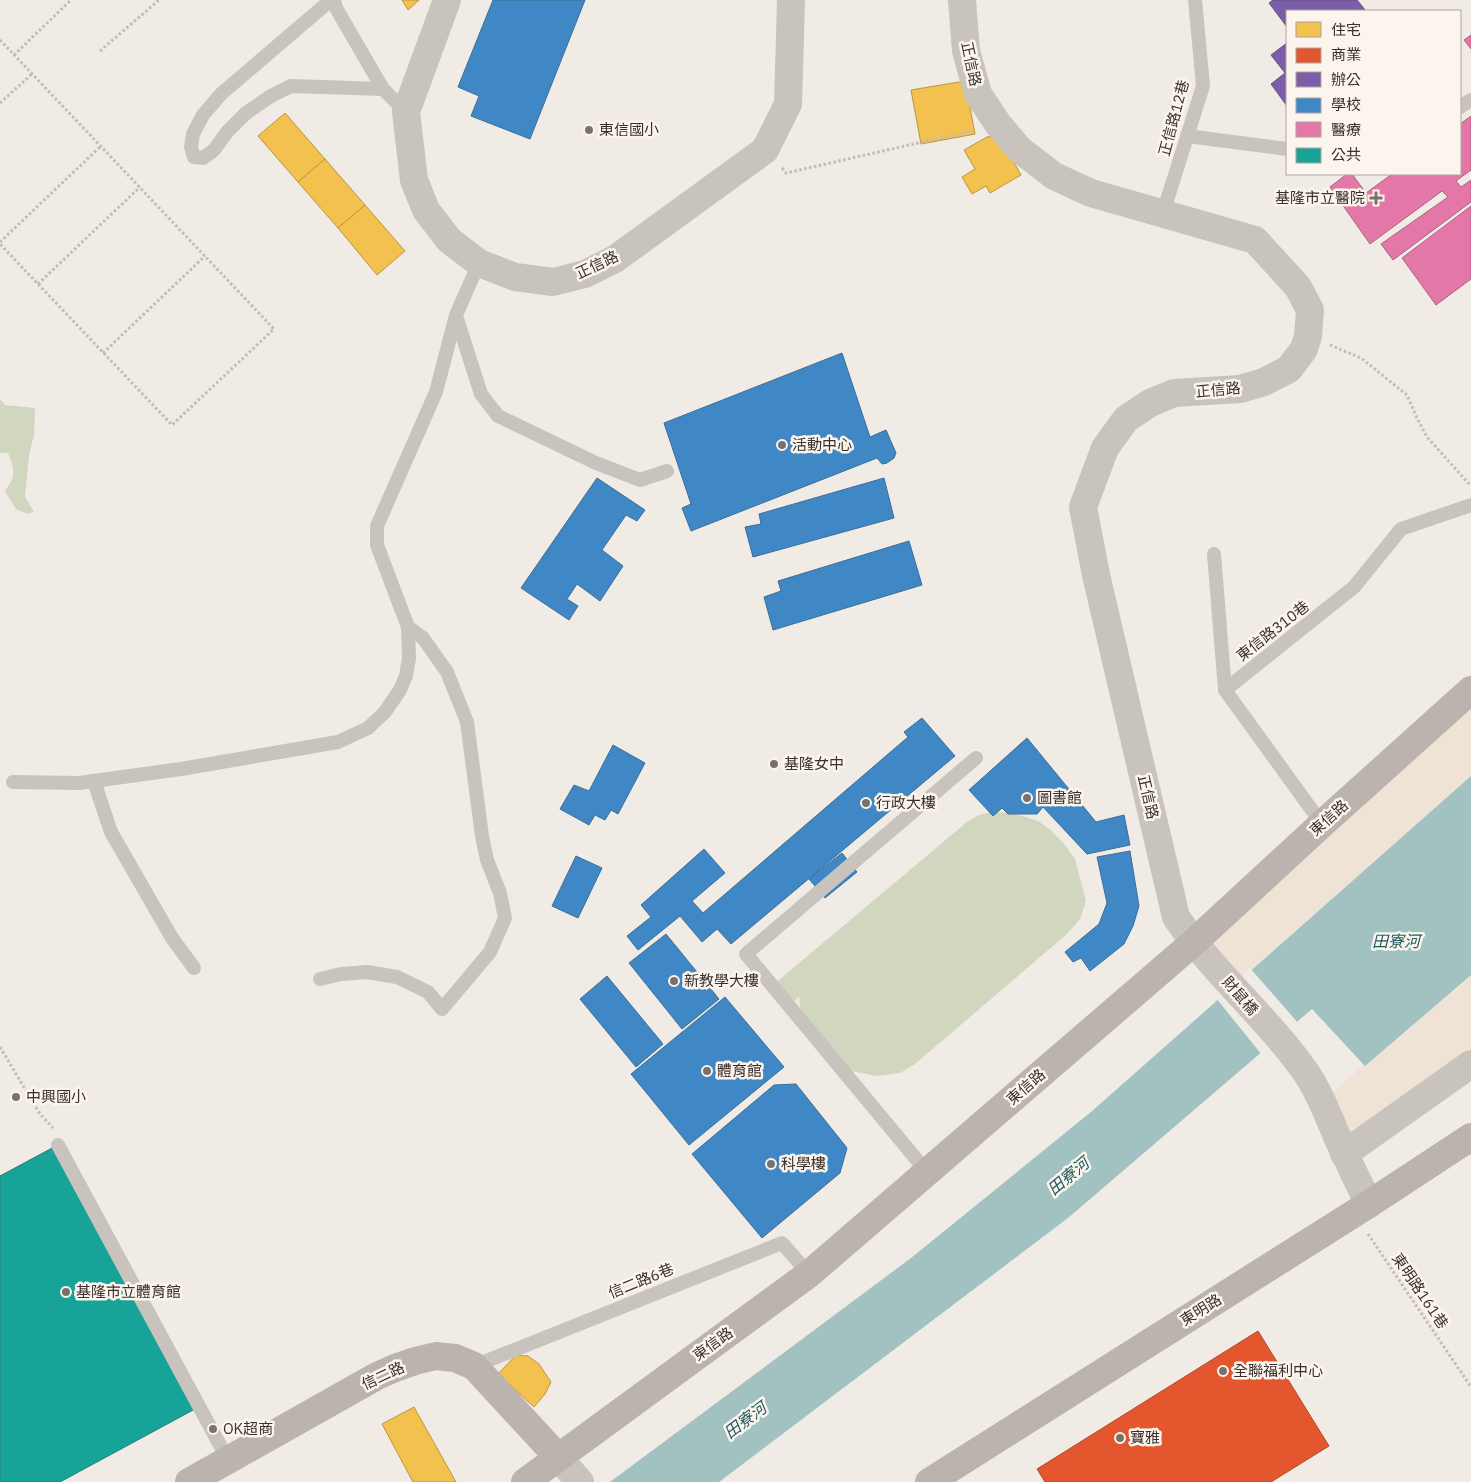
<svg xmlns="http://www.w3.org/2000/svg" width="1471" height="1482" viewBox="0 0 1471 1482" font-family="'IBM Plex Sans','Noto Sans TC',sans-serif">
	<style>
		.green { fill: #d1d6bf }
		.plaza { fill: #eee3d5 }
		.water { fill: #a1c2c1 }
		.pier { fill: #f0ebe5 }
		.homes { fill: #f2c14e; stroke: #bb9644 }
		.shops { fill: #e4572e; stroke: #b14b2d }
		.offices { fill: #7b5ea7; stroke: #685082 }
		.schools { fill: #3f88c5; stroke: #3e6e97 }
		.health { fill: #e377a8; stroke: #b16282 }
		.public { fill: #17a398; stroke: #228077 }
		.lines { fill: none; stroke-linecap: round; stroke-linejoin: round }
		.path { stroke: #c2bbb6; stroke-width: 3; stroke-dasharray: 2.5 2.5; stroke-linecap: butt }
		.lane { stroke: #c9c3be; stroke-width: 14 }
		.street { stroke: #c9c3be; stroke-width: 28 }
		.secondary { stroke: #bab3ae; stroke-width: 28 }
		.poi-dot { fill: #7a716c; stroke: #fbf5ee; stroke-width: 2 }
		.labels { text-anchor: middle; stroke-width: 5; stroke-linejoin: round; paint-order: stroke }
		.street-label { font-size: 15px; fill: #3b302b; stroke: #fbf5ee }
		.poi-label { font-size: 15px; fill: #3b302b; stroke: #fbf5ee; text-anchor: start }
		.water-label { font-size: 16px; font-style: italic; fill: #1f5a5e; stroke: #fbf5ee }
	</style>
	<rect width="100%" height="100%" fill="#f0ebe5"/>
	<g class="green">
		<path d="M 0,399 L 5,405 L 35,408 L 34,435 L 29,455 L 25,497 L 34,512 L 27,514 L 16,509 L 5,491 C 16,476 15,470 8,453 L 0,453 Z"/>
		<polygon points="992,812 1013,813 1038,821 1051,830 1065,845 1075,859 1086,901 1080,919 1067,934 915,1064 900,1073 876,1076 852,1071 835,1059 801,1014 799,997 784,1009 767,990 967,822 979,815"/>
	</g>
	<g class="plaza">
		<polygon points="1471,703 1471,776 1236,983 1193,943"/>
		<polygon points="1471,974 1471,1064 1352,1149 1323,1100"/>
	</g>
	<polygon class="water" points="1471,776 1471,975 1365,1066 1312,1009 1068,1218 719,1482 610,1482 911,1258 1091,1112"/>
	<polygon class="pier" points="1250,968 1299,1024 1262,1055 1216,998"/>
	<g class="homes">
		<polygon points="402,0 419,0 408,10"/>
		<polygon points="965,81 975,134 921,144 911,90"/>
		<polygon points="285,113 325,159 298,182 258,136"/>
		<polygon points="997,136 1003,143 1021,175 990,193 986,186 972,194 962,177 975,169 964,150 987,137"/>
		<polygon points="325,159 365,205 338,228 298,182"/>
		<polygon points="365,205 405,251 377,275 338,228"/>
		<polygon points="516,1355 528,1356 539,1364 551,1382 545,1394 534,1407 498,1374"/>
		<polygon points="414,1407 456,1482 413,1482 382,1424"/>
	</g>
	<polygon class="shops" points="1258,1331 1329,1446 1271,1482 1045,1482 1037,1469"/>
	<g class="offices">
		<polygon points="1273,0 1357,0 1366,11 1287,11 1287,27 1269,3"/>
		<polygon points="1287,43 1287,106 1271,84 1285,73 1271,55"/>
	</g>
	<g class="schools">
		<polygon points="493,0 585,0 530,139 471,116 479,96 458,87"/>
		<polygon points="842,353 870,437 886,430 896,453 894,458 887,463 882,464 877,458 691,531 682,508 691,504 664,423"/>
		<polygon points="597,478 645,510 637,521 626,515 602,550 623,566 600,601 577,584 567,599 578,606 569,620 521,588"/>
		<polygon points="884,478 894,518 753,557 745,527 761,524 759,514"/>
		<polygon points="909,541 922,585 773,630 764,597 781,591 778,581"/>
		<polygon points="922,718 955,756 731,944 717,929 702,942 680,916 638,950 627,936 651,917 641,905 704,849 725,873 692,901 703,913 908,737 904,732"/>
		<polygon points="1027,738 1096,822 1124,815 1130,845 1087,854 1043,807 1037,814 1008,814 1002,808 993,816 969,790"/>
		<polygon points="613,745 645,763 618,814 611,810 605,820 595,815 589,825 560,809 574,785 589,791"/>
		<polygon points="1130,851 1139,906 1133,926 1124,944 1090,971 1081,958 1073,962 1065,952 1099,924 1107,903 1097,857"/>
		<polygon points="842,853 857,872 825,898 809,879"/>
		<polygon points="576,856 602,868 578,918 552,906"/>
		<polygon points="666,934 719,999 682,1029 629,963"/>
		<polygon points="607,976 663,1044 636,1067 580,999"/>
		<polygon points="725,997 784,1067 689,1145 631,1074"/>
		<polygon points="796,1084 847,1148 840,1173 762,1238 692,1154 774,1085"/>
	</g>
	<g class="health">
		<polygon points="1471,35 1471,49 1464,40"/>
		<polygon points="1471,116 1471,170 1456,181 1461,187 1471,180 1471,202 1393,260 1381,244 1448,197 1442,191 1370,244 1330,187 1347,174 1352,174 1366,193 1392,174 1460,174 1460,124"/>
		<polygon points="1471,206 1471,279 1436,305 1402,258"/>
	</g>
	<polygon class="public" points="54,1147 195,1409 60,1482 0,1482 0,1176"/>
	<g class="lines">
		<g class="path">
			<polyline points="0,40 274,329 172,425 0,244"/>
			<polyline points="100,51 159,0"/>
			<polyline points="14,55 71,0"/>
			<polyline points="0,103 32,74"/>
			<polyline points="782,168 786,173 971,131"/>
			<polyline points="0,242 101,146"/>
			<polyline points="38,284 140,187"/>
			<polyline points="1330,345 1361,358 1407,395 1417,418 1427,437 1471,486"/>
			<polyline points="103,353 205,256"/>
			<polyline points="0,1047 40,1114 53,1128"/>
			<polyline points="1368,1234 1471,1387"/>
		</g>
		<g class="lane">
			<polyline points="331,0 221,94 203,115 193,134 191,147 194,157 203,158 214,150 227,132 246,113 271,96 291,86 383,89"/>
			<polyline points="334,0 336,8 383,89 406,112"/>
			<polyline points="1460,107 1471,100"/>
			<polyline points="1187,136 1287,149"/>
			<polyline points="1163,213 1203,86 1195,0"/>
			<polyline points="456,316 481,394 498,416 596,463 640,480 667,471"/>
			<polyline points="1214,554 1225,690"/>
			<polyline points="94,781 111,832 172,938 194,968"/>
			<polyline points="13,782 79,783 181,769 338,742 368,728 385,712 400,690 406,676 409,658 408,627 377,545 377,526 436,392 456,315 479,263"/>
			<polyline points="1322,824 1225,690 1354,587 1401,529 1471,505"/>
			<polyline points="320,979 341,974 367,972 397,977 428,992 442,1009 490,952 505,918 500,893 487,860 482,836 467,722 447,672 423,638 408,627"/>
			<polyline points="58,1145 228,1460"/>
			<polyline points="927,1172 746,954 976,758"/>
			<polyline points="474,1366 782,1243 809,1274"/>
		</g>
		<g class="street">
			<polyline points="447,0 406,112 414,180 426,210 449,240 479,263 515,277 553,282 585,274 615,259 765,150 788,104 791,0"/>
			<path d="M 962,0 L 966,51 L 978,94 L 998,124 L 1019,149 L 1054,176 L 1091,193 L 1255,240 L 1298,287 L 1310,310 L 1308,336 L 1304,349 L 1289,369 L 1264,382 L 1240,389 L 1174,393 L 1150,403 L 1126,419 L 1105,448 L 1083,507 L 1096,575 L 1176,917 C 1214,974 1268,1018 1307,1074 C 1321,1095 1328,1116 1338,1139 C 1348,1161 1358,1182 1369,1204"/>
			<polyline points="1344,1154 1471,1064"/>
			<polyline points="558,1457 580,1482"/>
		</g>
		<g class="secondary">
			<polyline points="189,1482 377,1376 395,1368 415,1361 436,1356 455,1358 474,1366 558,1457"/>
			<polyline points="525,1482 809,1274 1193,943 1322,824 1471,690"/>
			<polyline points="929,1482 1369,1204 1471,1137"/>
		</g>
	</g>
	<g class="poi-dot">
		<circle cx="589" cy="130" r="5"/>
		<path d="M1373.5 190.5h5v5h5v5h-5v5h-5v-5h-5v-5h5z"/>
		<circle cx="782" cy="445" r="5"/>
		<circle cx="774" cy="764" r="5"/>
		<circle cx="1027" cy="798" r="5"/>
		<circle cx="866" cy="803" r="5"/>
		<circle cx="674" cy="981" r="5"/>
		<circle cx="707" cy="1071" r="5"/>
		<circle cx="16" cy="1097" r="5"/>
		<circle cx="771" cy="1164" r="5"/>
		<circle cx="66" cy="1292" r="5"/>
		<circle cx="1223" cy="1371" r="5"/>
		<circle cx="213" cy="1429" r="5"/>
		<circle cx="1120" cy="1438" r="5"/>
	</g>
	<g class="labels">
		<g class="street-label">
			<text transform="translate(971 64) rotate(78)" y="5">正信路</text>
			<text transform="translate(1174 118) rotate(-75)" y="5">正信路12巷</text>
			<text transform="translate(597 265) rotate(-25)" y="5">正信路</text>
			<text transform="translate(1218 390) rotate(-5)" y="5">正信路</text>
			<text transform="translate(1273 631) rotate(-38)" y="5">東信路310巷</text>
			<text transform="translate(1148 797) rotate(77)" y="5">正信路</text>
			<text transform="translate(1329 818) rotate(-42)" y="5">東信路</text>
			<text transform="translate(1240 996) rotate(49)" y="5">財鼠橋</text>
			<text transform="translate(1026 1087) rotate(-41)" y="5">東信路</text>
			<text transform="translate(641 1281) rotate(-22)" y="5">信二路6巷</text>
			<text transform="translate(1420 1291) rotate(56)" y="5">東明路161巷</text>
			<text transform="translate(1201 1310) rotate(-32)" y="5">東明路</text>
			<text transform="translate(713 1344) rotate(-36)" y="5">東信路</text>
			<text transform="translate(383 1376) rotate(-25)" y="5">信二路</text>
		</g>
		<g class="poi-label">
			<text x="599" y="135">東信國小</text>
			<text x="1365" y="203" text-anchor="end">基隆市立醫院</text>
			<text x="792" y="450">活動中心</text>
			<text x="784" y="769">基隆女中</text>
			<text x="1037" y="803">圖書館</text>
			<text x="876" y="808">行政大樓</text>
			<text x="684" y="986">新教學大樓</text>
			<text x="717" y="1076">體育館</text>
			<text x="26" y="1102">中興國小</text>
			<text x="781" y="1169">科學樓</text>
			<text x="76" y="1297">基隆市立體育館</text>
			<text x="1233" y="1376">全聯福利中心</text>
			<text x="223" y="1434">OK超商</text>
			<text x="1130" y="1443">寶雅</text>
		</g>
		<g class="water-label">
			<text x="1396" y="947">田寮河</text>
			<text transform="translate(1068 1176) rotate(-40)" y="6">田寮河</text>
			<text transform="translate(745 1420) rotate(-37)" y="6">田寮河</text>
		</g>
	</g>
	<rect x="1286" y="10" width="175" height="165" fill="#fbf5ee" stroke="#aea6a0"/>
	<rect x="1296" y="22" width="25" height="15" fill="#f2c14e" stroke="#aea6a0"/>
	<text x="1331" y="35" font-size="15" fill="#3b302b">住宅</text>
	<rect x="1296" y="48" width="25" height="15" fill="#e4572e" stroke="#aea6a0"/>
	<text x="1331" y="60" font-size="15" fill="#3b302b">商業</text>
	<rect x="1296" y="72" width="25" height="15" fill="#7b5ea7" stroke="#aea6a0"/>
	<text x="1331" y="85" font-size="15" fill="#3b302b">辦公</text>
	<rect x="1296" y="98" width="25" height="15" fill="#3f88c5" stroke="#aea6a0"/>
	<text x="1331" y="110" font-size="15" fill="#3b302b">學校</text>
	<rect x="1296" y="122" width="25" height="15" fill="#e377a8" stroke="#aea6a0"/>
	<text x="1331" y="135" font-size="15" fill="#3b302b">醫療</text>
	<rect x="1296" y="148" width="25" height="15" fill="#17a398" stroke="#aea6a0"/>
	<text x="1331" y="160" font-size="15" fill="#3b302b">公共</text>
</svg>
